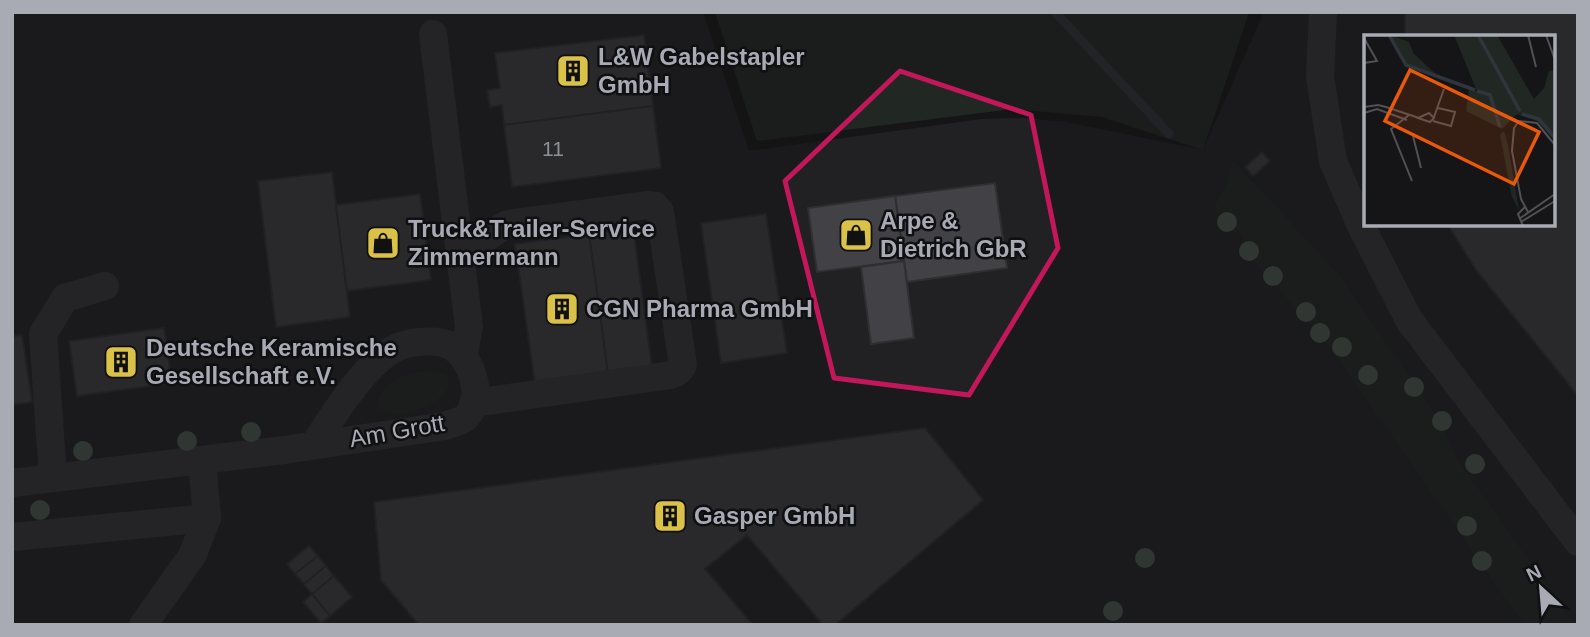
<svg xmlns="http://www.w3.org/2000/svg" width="1590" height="637" viewBox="0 0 1590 637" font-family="Helvetica,sans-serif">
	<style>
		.built { fill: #212123; fill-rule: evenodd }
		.green { fill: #212823 }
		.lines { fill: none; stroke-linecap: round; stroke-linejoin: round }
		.stream { stroke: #2f353d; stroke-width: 9 }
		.building { fill: #424246; stroke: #2f2f32; stroke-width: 2 }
		.minor { stroke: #36363a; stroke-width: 28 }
		.tree { fill: #505f55 }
		.marked { fill: none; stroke: #c2185b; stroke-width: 5; stroke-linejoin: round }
		.labels { text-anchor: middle; stroke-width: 5; stroke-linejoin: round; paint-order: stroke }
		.number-label { font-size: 21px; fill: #8e9098 }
		.poi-label { font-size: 24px; font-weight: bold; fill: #a8aab4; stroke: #100f11; text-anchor: start }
		.street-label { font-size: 24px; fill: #a8aab4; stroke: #100f11 }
		.inset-river { fill: none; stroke: #2f353d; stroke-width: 3.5 }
		.inset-road { fill: none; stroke: #505055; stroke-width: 2 }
		.view { fill: #e8590c; fill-opacity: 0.15; stroke: #e8590c; stroke-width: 3.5 }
		.inset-edge { fill: none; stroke: #a8aab4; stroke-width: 3.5 }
	</style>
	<rect width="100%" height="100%" fill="#151416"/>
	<path class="built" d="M 12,12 L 703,12 L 749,151 L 981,119 L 1022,118 L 1066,122 L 1203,150 L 1264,12 L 1578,12 L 1578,625 L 12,625 ZM 1366,37 L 1553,37 L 1553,224 L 1366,224 Z"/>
	<g class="green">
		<polygon points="715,12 1249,12 1203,150 1102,117 1013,109 757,141"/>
		<polygon points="1233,160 1339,275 1441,422 1457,459 1575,625 1524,625 1327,343 1257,266 1239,231 1215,211 1214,208 1226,185"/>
		<path d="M 431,371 L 446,374 L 450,385 C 437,408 400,422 377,407 C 380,382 409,371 431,371 Z"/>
	</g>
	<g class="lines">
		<polyline class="stream" points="1055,12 1169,134"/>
	</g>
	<g class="building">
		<polygon points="1405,12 1578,12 1578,396 1477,271 1447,224 1553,224 1553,37 1405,37"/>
		<polygon points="644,35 653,106 504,125 502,105 490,107 487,90 500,88 495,53"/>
		<polygon points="653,106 661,168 512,187 504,125"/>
		<polygon points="1262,152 1270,161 1253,176 1245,167"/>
		<polygon points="332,172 350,317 276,327 258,181"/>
		<polygon points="995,183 1007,268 907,282 895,196"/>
		<polygon points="420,194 431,280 347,291 336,205"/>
		<polygon points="895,196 904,261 817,272 808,208"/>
		<polygon points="766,214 787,353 721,363 701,223"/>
		<polygon points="633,227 652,368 608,374 589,234"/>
		<polygon points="589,234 608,374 535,384 515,244"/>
		<polygon points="904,261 914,338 871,344 861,267"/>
		<polygon points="164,328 172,383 77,396 69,341"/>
		<polygon points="22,335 32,402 12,405 12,336"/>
		<polygon points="925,428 983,500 835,625 823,625 747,535 705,569 753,625 419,625 381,580 374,502"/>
		<polygon points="309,546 318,556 295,574 287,564"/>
		<polygon points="318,556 326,566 304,584 295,574"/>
		<polygon points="326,566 334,576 312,594 304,584"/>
		<polygon points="334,576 352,597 330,616 312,594"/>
		<polygon points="312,594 330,616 321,623 303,602"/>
	</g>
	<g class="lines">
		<g class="minor">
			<polyline points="1323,12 1320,76 1333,161 1361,226 1409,320 1578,542"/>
			<polyline points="433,34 469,327 463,357"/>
			<path d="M 460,250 C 483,248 488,232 508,224 L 647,205 L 655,206 L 660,212 L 683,365 L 679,371 L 671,375 L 473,403"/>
			<polyline points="53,478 43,334 65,298 105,286"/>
			<path d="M 12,483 L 284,450 L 445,426 C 451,424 461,421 465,418 C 486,399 472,358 451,346 C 437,339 412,341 398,347 C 367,360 332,417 314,445"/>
			<polyline points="12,537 207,518"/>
			<polyline points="143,625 192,556 207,518 202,460"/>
		</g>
	</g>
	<g class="tree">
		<circle cx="1227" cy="222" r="10"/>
		<circle cx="1249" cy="251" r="10"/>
		<circle cx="1273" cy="276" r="10"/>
		<circle cx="1306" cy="312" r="10"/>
		<circle cx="1320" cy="333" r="10"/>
		<circle cx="1342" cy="347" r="10"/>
		<circle cx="1368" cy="375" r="10"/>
		<circle cx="1414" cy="387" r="10"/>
		<circle cx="1442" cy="421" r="10"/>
		<circle cx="251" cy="432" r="10"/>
		<circle cx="187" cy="441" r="10"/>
		<circle cx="83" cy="451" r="10"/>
		<circle cx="1475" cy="464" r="10"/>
		<circle cx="40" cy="510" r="10"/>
		<circle cx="1467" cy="526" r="10"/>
		<circle cx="1145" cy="558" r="10"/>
		<circle cx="1482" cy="561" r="10"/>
		<circle cx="1113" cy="611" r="10"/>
	</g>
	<path d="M0 0H1590V637H0ZM 900,71 L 1031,115 L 1058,248 L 969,395 L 834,378 L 785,181 Z" fill="#151416" fill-opacity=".55" fill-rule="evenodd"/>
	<path class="marked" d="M 900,71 L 1031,115 L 1058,248 L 969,395 L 834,378 L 785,181 Z"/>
	<defs>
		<symbol id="building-square" viewBox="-11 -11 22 22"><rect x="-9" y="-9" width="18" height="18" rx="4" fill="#dac148" stroke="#100f11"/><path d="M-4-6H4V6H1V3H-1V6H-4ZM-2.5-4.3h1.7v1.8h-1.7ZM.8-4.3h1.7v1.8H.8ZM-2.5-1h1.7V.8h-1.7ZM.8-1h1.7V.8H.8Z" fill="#111"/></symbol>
		<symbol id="shop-square" viewBox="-11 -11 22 22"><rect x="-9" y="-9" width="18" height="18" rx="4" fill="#dac148" stroke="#100f11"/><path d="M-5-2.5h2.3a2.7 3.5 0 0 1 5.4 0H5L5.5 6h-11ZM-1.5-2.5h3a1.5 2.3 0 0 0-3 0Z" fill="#111"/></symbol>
	</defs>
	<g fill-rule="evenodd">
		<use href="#building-square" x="554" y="52" width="38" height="38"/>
		<use href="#shop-square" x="837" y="216" width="38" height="38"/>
		<use href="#shop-square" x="364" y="224" width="38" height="38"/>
		<use href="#building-square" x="543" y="290" width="38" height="38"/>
		<use href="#building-square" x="102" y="343" width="38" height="38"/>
		<use href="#building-square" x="651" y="497" width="38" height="38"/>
	</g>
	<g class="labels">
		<g class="number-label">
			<text x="553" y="156">11</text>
		</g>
		<g class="poi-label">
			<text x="598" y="65">L&amp;W Gabelstapler<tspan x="598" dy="28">GmbH</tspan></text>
			<text x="880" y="229">Arpe &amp;<tspan x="880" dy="28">Dietrich GbR</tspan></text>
			<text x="408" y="237">Truck&amp;Trailer-Service<tspan x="408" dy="28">Zimmermann</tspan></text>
			<text x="586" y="317">CGN Pharma GmbH</text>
			<text x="146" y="356">Deutsche Keramische<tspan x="146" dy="28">Gesellschaft e.V.</tspan></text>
			<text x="694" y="524">Gasper GmbH</text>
		</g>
		<g class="street-label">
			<text transform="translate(397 431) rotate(-10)" y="8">Am Grott</text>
		</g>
	</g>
	<g transform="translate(1364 35)">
		<rect width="191" height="191" fill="#151416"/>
		<path d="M 26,0 L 45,7 L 50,19 L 74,41 L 43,30 ZM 90,0 L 133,0 L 170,64 L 180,53 L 185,36 L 191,35 L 191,106 L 173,86 L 153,79 L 138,94 L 102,76 L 105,54 L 113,56 ZM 140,96 L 144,110 L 155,175 L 148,162 L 136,100 Z" fill="#212823"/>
		<path class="inset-river" d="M 25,0 L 42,30 L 111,55M 114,0 L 156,76M 113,56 L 126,60 L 136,92M 158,79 L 175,84 L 191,103"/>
		<path class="inset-road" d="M 164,0 L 172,32M 182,0 L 191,25M 0,3 L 13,26 L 0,28M 0,72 L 14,70 L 22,72 L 52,82 L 54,83 L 66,87 L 70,83 L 65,78 L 54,83M 0,78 L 13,74 L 43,85M 45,80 L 27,94 L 48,146M 70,82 L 80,54M 69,86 L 87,91 L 91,77 L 74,73M 49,101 L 57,133M 164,177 L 157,164 L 148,116 L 150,93 L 155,86 L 173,88 L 191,110M 155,184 L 191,159M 157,187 L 191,166M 159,191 L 154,179 L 161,172"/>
		<path class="view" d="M 46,35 L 175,97 L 150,149 L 21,86 Z"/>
		<rect width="191" height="191" class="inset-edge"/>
	</g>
	<rect width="1590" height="637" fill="none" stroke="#a8aab4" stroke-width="28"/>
	<g transform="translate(1541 588) rotate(334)" stroke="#100f11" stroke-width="5" paint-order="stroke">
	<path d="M0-5L12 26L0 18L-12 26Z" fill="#a8aab4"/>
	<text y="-10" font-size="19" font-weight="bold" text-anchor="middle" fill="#a8aab4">N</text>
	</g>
</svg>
